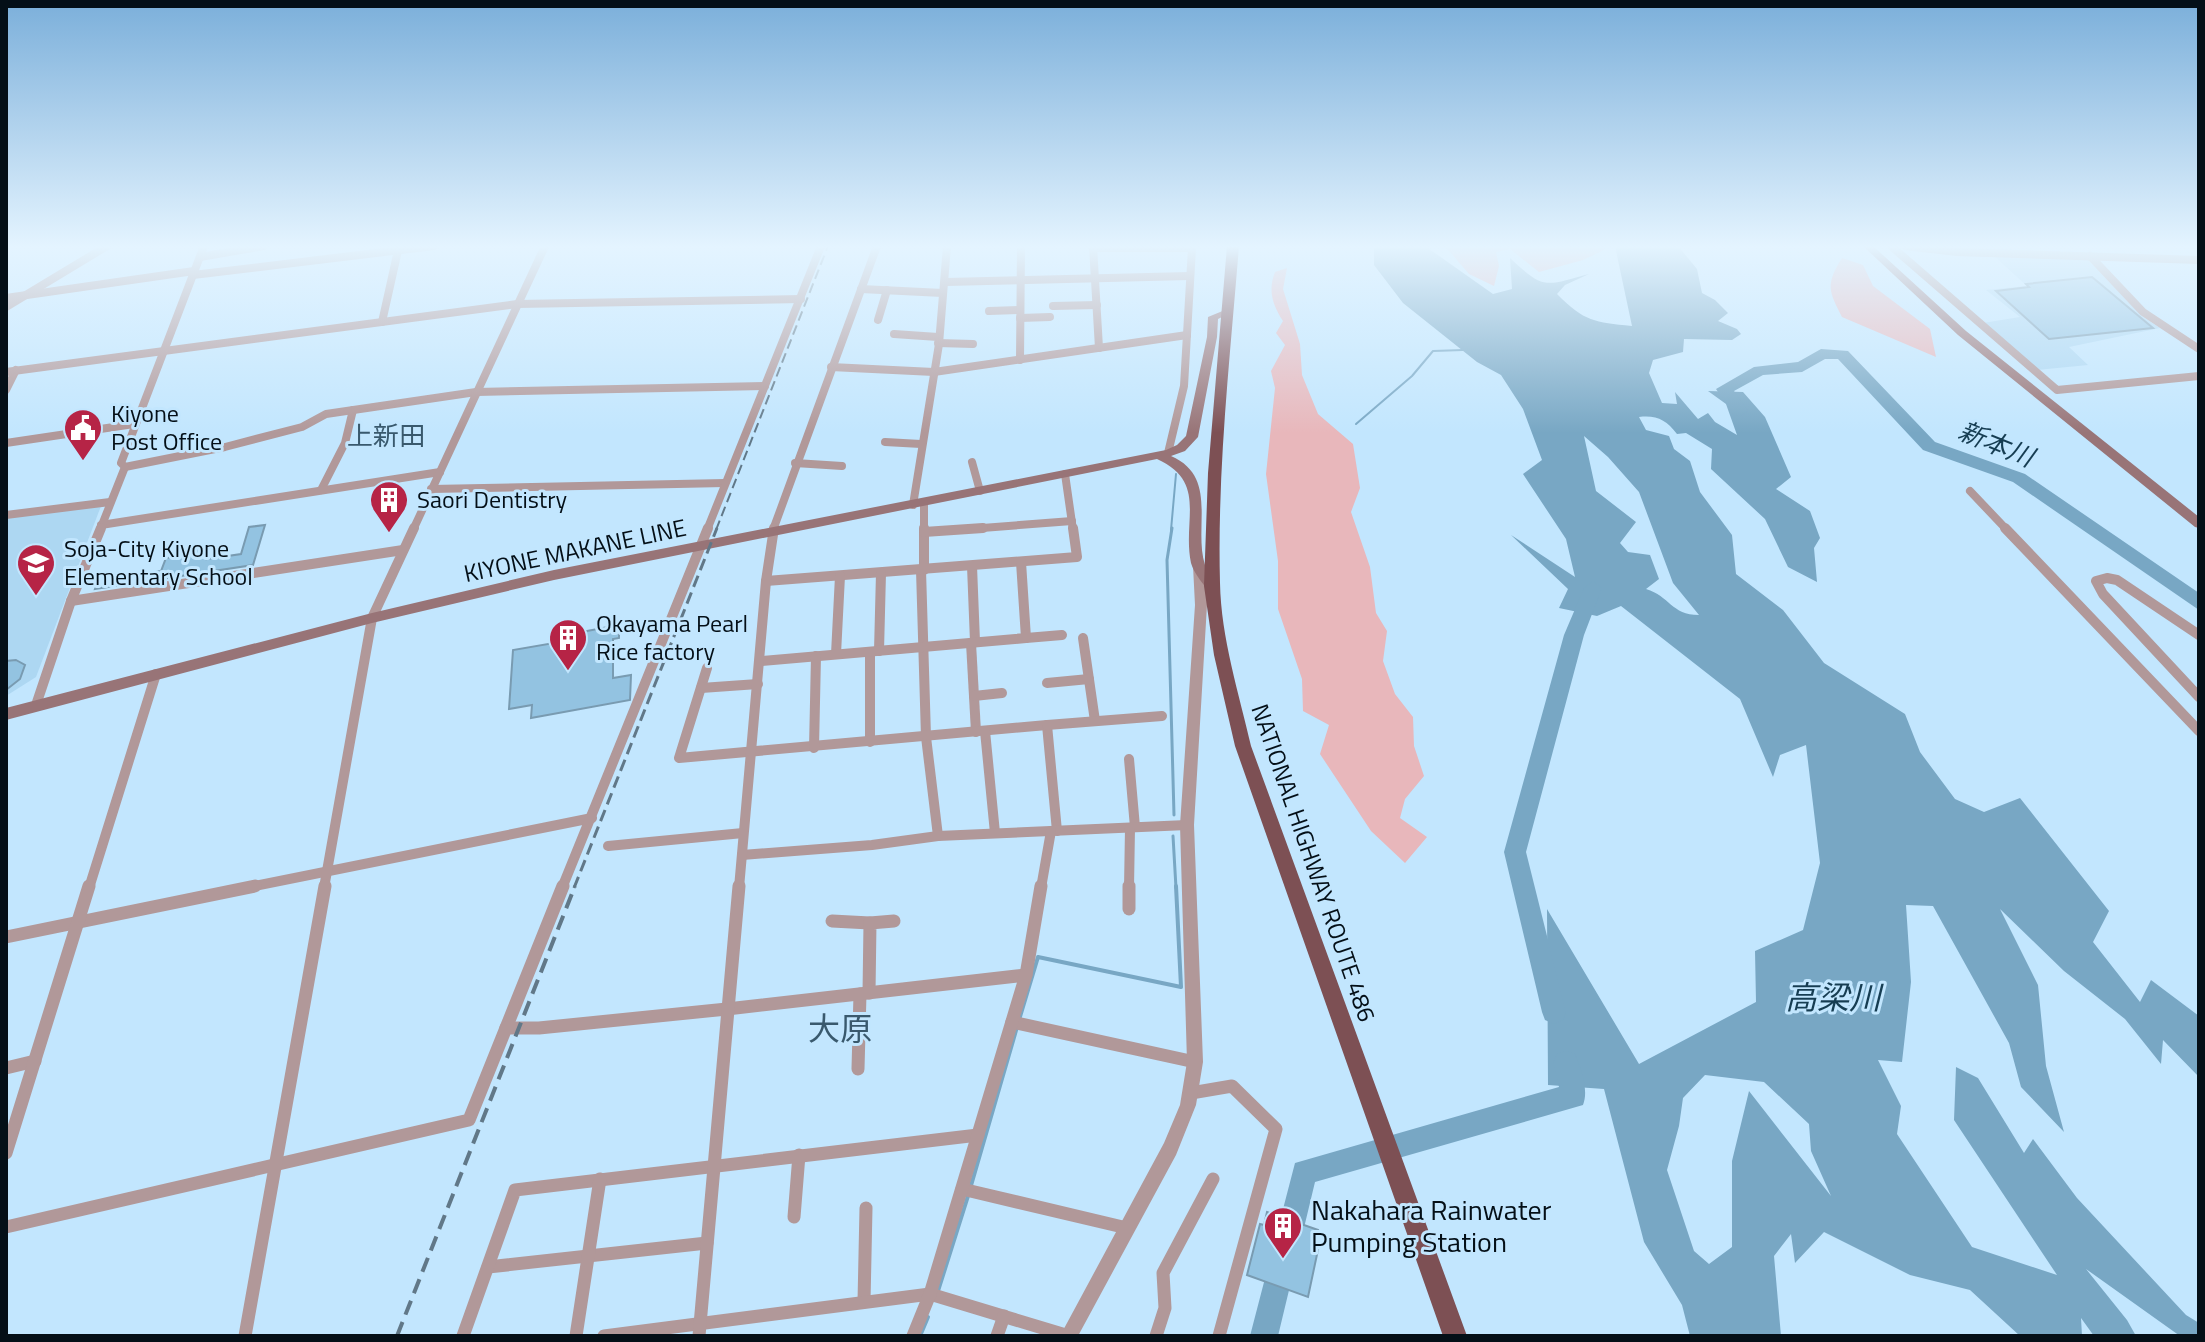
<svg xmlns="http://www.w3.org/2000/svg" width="2205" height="1342" viewBox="0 0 2205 1342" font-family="'Titillium Web','Noto Sans JP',sans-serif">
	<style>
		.built { fill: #add7f2 }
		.green { fill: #e8b7bb }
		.water { fill: #78a7c4; fill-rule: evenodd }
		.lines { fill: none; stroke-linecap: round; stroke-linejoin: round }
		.stream-far2 { stroke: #78a7c4; stroke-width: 2 }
		.stream-far1 { stroke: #78a7c4; stroke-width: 3 }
		.stream { stroke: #78a7c4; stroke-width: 4 }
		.river { fill: #78a7c4; fill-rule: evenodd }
		.building { fill: #93c3e1; stroke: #799bb1; stroke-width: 2 }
		.minor-far2 { stroke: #b19899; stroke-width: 8 }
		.minor-far1 { stroke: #b19899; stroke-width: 10 }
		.minor { stroke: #b19899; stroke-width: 13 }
		.tertiary { fill: #b19899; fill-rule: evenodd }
		.secondary { fill: #987477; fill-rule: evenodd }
		.trunk { fill: #7d5054; fill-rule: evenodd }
		.rail-far2 { stroke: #617888; stroke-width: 2; stroke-dasharray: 10 5; stroke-linecap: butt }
		.rail-far1 { stroke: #617888; stroke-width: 3; stroke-dasharray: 12 6; stroke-linecap: butt }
		.rail { stroke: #617888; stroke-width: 4; stroke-dasharray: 15 8; stroke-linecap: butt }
		.labels { text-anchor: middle; stroke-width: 6; stroke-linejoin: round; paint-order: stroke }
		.poi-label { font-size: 24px; fill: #040f17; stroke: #c2e6fe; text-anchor: start }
		.street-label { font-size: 24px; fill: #040f17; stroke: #c2e6fe }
		.neighbourhood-label { font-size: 26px; fill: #39596d; stroke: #c2e6fe }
		.water-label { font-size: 26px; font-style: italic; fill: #163d52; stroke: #c2e6fe }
		.near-poi-label { font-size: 28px; fill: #040f17; stroke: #c2e6fe; text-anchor: start }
		.near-water-label { font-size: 32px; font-style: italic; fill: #163d52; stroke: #c2e6fe }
		.near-neighbourhood-label { font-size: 32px; fill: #39596d; stroke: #c2e6fe }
	</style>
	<rect width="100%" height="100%" fill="#c2e6fe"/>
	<g class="built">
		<polygon points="1993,255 2086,258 2143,317 2160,328 2069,347 2088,365 2037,370 1983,323 2020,317 1986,290 2027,286"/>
		<polygon points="101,506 36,677 6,696 6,517"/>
	</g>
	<g class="green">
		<polygon points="1445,246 1603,246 1604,250 1583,260 1539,272 1510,249 1496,252 1499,266 1494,286 1469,274"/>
		<path d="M 1842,258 L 1863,265 L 1873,286 L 1930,329 L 1936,357 L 1842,317 C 1829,291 1825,285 1842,258 Z"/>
		<path d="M 1287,268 L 1283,289 L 1300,344 L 1302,375 L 1318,414 L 1353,444 L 1360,488 L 1351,512 L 1370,567 L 1376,613 L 1387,631 L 1383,661 L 1395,694 L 1413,717 L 1414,746 L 1424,776 L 1405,799 L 1400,818 L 1427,837 L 1405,863 L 1371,831 L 1320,754 L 1329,725 L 1303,711 L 1302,679 L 1278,609 L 1278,561 L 1266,474 L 1275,388 L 1271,371 L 1285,345 L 1276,333 L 1283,321 C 1272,304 1268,290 1275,272 Z"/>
	</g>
	<path class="water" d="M 1374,246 L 1425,246 L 1493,294 L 1512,289 L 1510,258 C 1544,290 1545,286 1589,274 L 1565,285 L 1557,294 C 1585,322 1594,322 1632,326 L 1615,246 L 1678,246 L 1697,269 L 1702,293 L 1715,300 L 1728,313 L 1718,321 L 1737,329 L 1741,334 L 1732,340 L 1684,339 L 1683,352 L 1653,360 L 1649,373 L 1662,403 L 1677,404 L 1675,392 L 1698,419 L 1708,413 L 1715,422 L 1737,435 L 1726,404 L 1708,391 L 1743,392 L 1765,417 L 1791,477 L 1776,489 L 1810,511 L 1820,538 L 1814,548 L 1817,582 L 1788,567 L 1765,519 L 1711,469 L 1712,449 L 1686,433 L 1677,434 C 1666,420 1657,415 1639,417 L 1646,430 L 1669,436 L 1674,449 L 1690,461 L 1700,492 L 1732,535 L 1736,574 L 1783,610 L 1824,663 L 1905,714 L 1920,752 L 1955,799 L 1984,812 L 2020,798 L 2109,911 L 2093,942 L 2140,1002 L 2151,980 L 2199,1016 L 2199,1077 L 2163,1040 L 2161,1064 L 2125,1019 L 2064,971 L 2000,909 L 2038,985 L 2046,1066 L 2064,1132 L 2021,1087 L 2009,1043 L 1933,906 L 1906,905 L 1911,982 L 1902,1062 L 1878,1060 L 1901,1106 L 1897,1134 L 1972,1247 L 2057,1275 L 1954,1120 L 1956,1067 L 1978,1078 L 2024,1153 L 2033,1139 L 2077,1198 L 2186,1315 L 2199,1323 L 2199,1336 L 2180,1336 L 2086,1269 L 2127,1320 L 2136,1336 L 2094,1336 L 2081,1318 L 2082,1336 L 2020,1336 L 1970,1290 L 1910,1275 L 1824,1232 L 1795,1263 L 1791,1234 L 1774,1256 L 1781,1336 L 1690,1336 L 1682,1305 L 1644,1242 L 1604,1089 L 1548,1085 L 1547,909 L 1639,1064 L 1756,1002 L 1755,951 L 1803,930 L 1820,863 L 1806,745 L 1780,755 L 1773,777 L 1740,699 L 1621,606 L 1597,616 L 1559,608 L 1568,589 L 1511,535 L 1575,577 L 1566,539 L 1523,474 L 1542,460 L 1523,409 L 1501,375 L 1477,362 L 1403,303 L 1374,265 ZM 1584,436 L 1608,457 L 1639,492 L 1673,583 L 1699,615 C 1671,615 1670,596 1646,589 L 1659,579 L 1650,555 L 1628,552 L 1620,543 L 1636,522 L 1596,491 ZM 1705,1075 L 1764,1082 L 1809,1124 L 1811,1151 L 1831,1196 L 1749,1091 L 1732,1161 L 1732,1247 L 1709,1264 L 1694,1251 L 1667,1170 L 1679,1126 L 1683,1098 Z"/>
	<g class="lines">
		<g class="stream-far2">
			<polyline points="1356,424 1412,376 1433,351 1463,350"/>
			<polyline points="1171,530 1176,474"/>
		</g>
		<g class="stream-far1">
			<polyline points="1172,528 1167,560 1174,815"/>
			<polyline points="1173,836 1176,888"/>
		</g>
		<g class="stream">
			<polyline points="1019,1020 1038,957 1181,987 1176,886"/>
			<polyline points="970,1189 1017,1027"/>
			<polyline points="938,1291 968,1196"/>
			<polyline points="920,1336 928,1317"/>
		</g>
		<g class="river">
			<polygon points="1821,349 1848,351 1935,442 2025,474 2199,593 2199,610 2013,482 1923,450 1838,359 1825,359 1802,372 1763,375 1734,391 1748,411 1740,416 1734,415 1716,389 1754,367 1798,362"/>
			<polygon points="1593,581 1602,588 1584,635 1526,852 1566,1012 1563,1020 1554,1024 1545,1020 1542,1012 1504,852 1564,635 1584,588"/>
			<path d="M 1566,1051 L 1575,1054 C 1581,1069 1589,1090 1583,1105 L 1315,1182 L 1278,1336 L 1250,1336 L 1295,1163 L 1559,1087 L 1553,1063 L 1557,1054 Z"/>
		</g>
	</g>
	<g class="building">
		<polygon points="2092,277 2153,328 2049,339 1996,291 2029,287 2026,284"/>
		<polygon points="265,525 253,565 95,589 100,576 115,574 113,578 161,571 166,558 182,556 191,549 211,546 207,559 241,554 249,527"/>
		<polygon points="619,625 619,638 613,639 613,678 631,675 630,700 531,718 532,705 509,709 513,650 560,642 560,636"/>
		<polygon points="16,660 25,665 20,679 6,690 6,661"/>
		<polygon points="1267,1212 1318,1230 1315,1244 1319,1245 1308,1297 1247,1275 1260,1224 1264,1225"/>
	</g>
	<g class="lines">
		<g class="minor-far2">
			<polyline points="1093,246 1099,348"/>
			<polyline points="1891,246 2057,390 2199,376"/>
			<polyline points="1905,246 1957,252 2199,260"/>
			<polyline points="1093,248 1192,248 1184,386 1168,453"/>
			<polyline points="2090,256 2143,312 2199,349"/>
			<polyline points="200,257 264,246"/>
			<polyline points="193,275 434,246"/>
			<polyline points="946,282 1189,276"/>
			<polyline points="861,289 943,293"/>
			<polyline points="6,298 194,271"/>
			<polyline points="1053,306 1097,305"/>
			<polyline points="6,307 107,246"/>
			<polyline points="989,311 1020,310"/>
			<polyline points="1020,318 1050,317"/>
			<polyline points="878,320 887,290"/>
			<polyline points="382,322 399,246"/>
			<polyline points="894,334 938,337"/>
			<polyline points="938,343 973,344"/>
			<polyline points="1020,360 1021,246"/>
			<polyline points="831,367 934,372 1187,335"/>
			<polyline points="6,372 517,304 801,299"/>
			<polyline points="6,390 16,370"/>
			<polyline points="885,442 921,444"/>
			<polyline points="6,443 134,424"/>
			<polyline points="972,462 980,491"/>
			<polyline points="795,463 842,466"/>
			<polyline points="125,467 225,447 302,427 326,414 476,392 765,386"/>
			<polyline points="1065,474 1073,530"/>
			<polyline points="431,489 725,483"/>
			<polyline points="321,490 345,443 353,410"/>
			<polyline points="1970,491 2007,530"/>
			<polyline points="924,503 924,530"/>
			<polyline points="913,505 939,344 947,246"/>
			<polyline points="6,515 110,502"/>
			<polyline points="101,525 440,472"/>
			<polyline points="100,530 125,467 121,463 204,246"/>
			<polyline points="413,530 545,246"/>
			<polyline points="707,530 821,246"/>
			<polyline points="773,530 877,246"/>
			<polyline points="956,530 1072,521"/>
		</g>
		<g class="minor-far1">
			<polyline points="924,528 924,570"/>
			<polyline points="2005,528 2199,731"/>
			<polyline points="924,532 983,528"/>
			<polyline points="972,566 975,642"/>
			<polyline points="921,570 926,737 938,836"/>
			<polyline points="766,581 1077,557 1073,528"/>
			<polyline points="71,601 403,550"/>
			<polyline points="2199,635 2117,580 2107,578 2096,581 2103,594 2199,697"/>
			<polyline points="1026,638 1062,635"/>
			<polyline points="1083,638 1095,721"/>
			<polyline points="971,643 976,732"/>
			<polyline points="879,651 881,573"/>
			<polyline points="870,652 870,742"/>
			<polyline points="836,654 840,576"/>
			<polyline points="761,661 1026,638 1021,562"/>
			<polyline points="707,668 679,758 1047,725 1057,831"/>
			<polyline points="1047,683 1089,679"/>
			<polyline points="701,688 758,684"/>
			<polyline points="974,696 1002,693"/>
			<polyline points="36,705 71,601 101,528"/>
			<polyline points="1047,725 1162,716"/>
			<polyline points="985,731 995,833"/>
			<polyline points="814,748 816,656"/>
			<polyline points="1129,759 1135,827"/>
			<polyline points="608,846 743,833"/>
			<polyline points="742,855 872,845 938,836 1187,825"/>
			<polyline points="89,888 156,674"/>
			<polyline points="245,888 592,818"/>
			<polyline points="324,888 372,618 414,528"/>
			<polyline points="562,888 708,528"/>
			<polyline points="739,888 766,581 774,528"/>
			<polyline points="1041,888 1051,831"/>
			<polyline points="1129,888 1130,828"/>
		</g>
		<g class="minor">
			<polyline points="1129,909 1129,886"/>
			<polyline points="832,921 870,923"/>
			<polyline points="6,937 255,886"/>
			<polyline points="869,993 870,923 894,921"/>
			<polyline points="1012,1022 1195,1062"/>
			<polyline points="506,1028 563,886"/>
			<polyline points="6,1068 35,1061"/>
			<polyline points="858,1069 860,994"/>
			<polyline points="1191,1093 1232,1086 1276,1129 1219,1336"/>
			<polyline points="6,1153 89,886"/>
			<polyline points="962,1189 1127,1228"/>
			<polyline points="794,1217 799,1155"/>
			<polyline points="6,1227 469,1120 506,1028 539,1028 727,1009 1026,975"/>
			<polyline points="488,1267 707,1243"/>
			<polyline points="864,1302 866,1208"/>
			<polyline points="245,1336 325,886"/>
			<polyline points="463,1336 515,1190 978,1135"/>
			<polyline points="576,1336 600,1179"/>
			<polyline points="604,1336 930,1294 1069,1336"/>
			<polyline points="699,1336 739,886"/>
			<polyline points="913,1336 930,1294 1026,975 1041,886"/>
			<polyline points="997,1336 1004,1316"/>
			<polyline points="1156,1336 1165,1308 1163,1273 1213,1179"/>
		</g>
		<polygon class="tertiary" points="1199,562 1205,566 1206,587 1208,583 1212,582 1218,586 1207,605 1194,825 1203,1062 1196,1105 1176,1155 1078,1336 1060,1336 1164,1143 1180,1105 1187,1062 1180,825 1195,605 1193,566"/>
		<g class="secondary">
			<polygon points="1863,246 1873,246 1966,331 2199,517 2199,528 2195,527 1958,335"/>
			<path d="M 1225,310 L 1230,313 L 1218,319 L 1217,337 L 1198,437 L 1185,451 L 1171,456 C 1219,477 1193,527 1205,565 C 1207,573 1214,579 1219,586 L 1217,589 L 1207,589 C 1201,581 1194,573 1191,563 C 1182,520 1208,482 1157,459 L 554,580 L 372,623 L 6,720 L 6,708 L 372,613 L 554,570 L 1166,450 L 1177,445 L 1186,436 L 1207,337 L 1208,317 Z"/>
		</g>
		<path class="trunk" d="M 1227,246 L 1239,246 C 1230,358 1217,471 1220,583 C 1221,638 1239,693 1251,746 L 1467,1336 L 1443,1336 L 1235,746 L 1214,655 L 1204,586 L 1208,473 Z"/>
		<polyline class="rail-far2" points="716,530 828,246"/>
		<polyline class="rail-far1" points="574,888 717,528"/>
		<polyline class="rail" points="397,1336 575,886"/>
	</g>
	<linearGradient id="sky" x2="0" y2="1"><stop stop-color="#7bafda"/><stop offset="0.57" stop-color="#e4f4ff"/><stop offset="1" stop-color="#e4f4ff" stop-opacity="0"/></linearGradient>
	<rect width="2205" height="433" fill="url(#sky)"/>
	<defs>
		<symbol id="civic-pin" viewBox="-11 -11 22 30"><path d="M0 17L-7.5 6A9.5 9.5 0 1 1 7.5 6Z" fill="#b62446" stroke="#c2e6fe"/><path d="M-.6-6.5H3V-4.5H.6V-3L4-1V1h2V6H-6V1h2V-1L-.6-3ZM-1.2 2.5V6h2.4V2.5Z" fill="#fff"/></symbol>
		<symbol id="building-pin" viewBox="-11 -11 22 30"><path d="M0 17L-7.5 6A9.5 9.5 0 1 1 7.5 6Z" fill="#b62446" stroke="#c2e6fe"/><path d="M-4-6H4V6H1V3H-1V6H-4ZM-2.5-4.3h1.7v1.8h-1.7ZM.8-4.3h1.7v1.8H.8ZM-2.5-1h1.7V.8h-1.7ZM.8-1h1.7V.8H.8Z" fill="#fff"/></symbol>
		<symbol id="school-pin" viewBox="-11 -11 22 30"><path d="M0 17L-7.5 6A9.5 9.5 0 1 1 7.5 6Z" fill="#b62446" stroke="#c2e6fe"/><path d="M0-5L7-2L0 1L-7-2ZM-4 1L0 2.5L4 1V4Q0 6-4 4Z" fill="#fff"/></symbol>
	</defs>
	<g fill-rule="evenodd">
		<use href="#civic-pin" x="61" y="406" width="44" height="60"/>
		<use href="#building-pin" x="367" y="478" width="44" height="60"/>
		<use href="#school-pin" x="14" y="541" width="44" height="60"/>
		<use href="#building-pin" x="546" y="616" width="44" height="60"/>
		<use href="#building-pin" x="1261" y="1204" width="44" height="60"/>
	</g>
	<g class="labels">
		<g class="poi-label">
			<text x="111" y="422">Kiyone<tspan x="111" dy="28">Post Office</tspan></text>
			<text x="417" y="508">Saori Dentistry</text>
			<text x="64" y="557">Soja-City Kiyone<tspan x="64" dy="28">Elementary School</tspan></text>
			<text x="596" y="632">Okayama Pearl<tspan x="596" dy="28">Rice factory</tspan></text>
		</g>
		<g class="street-label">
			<text transform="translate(575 551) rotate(-12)" y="8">KIYONE MAKANE LINE</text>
			<text transform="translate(1313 863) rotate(71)" y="8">NATIONAL HIGHWAY ROUTE 486</text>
		</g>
		<g class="neighbourhood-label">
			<text x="386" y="445">上新田</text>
		</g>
		<g class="water-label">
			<text transform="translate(1996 444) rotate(22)" y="9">新本川</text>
		</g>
		<g class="near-poi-label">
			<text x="1311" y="1220">Nakahara Rainwater<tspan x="1311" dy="32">Pumping Station</tspan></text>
		</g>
		<g class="near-water-label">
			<text x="1833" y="1009">高梁川</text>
		</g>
		<g class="near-neighbourhood-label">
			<text x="840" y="1040">大原</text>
		</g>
	</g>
	<rect width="2205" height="1342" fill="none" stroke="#040f17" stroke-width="16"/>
</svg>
